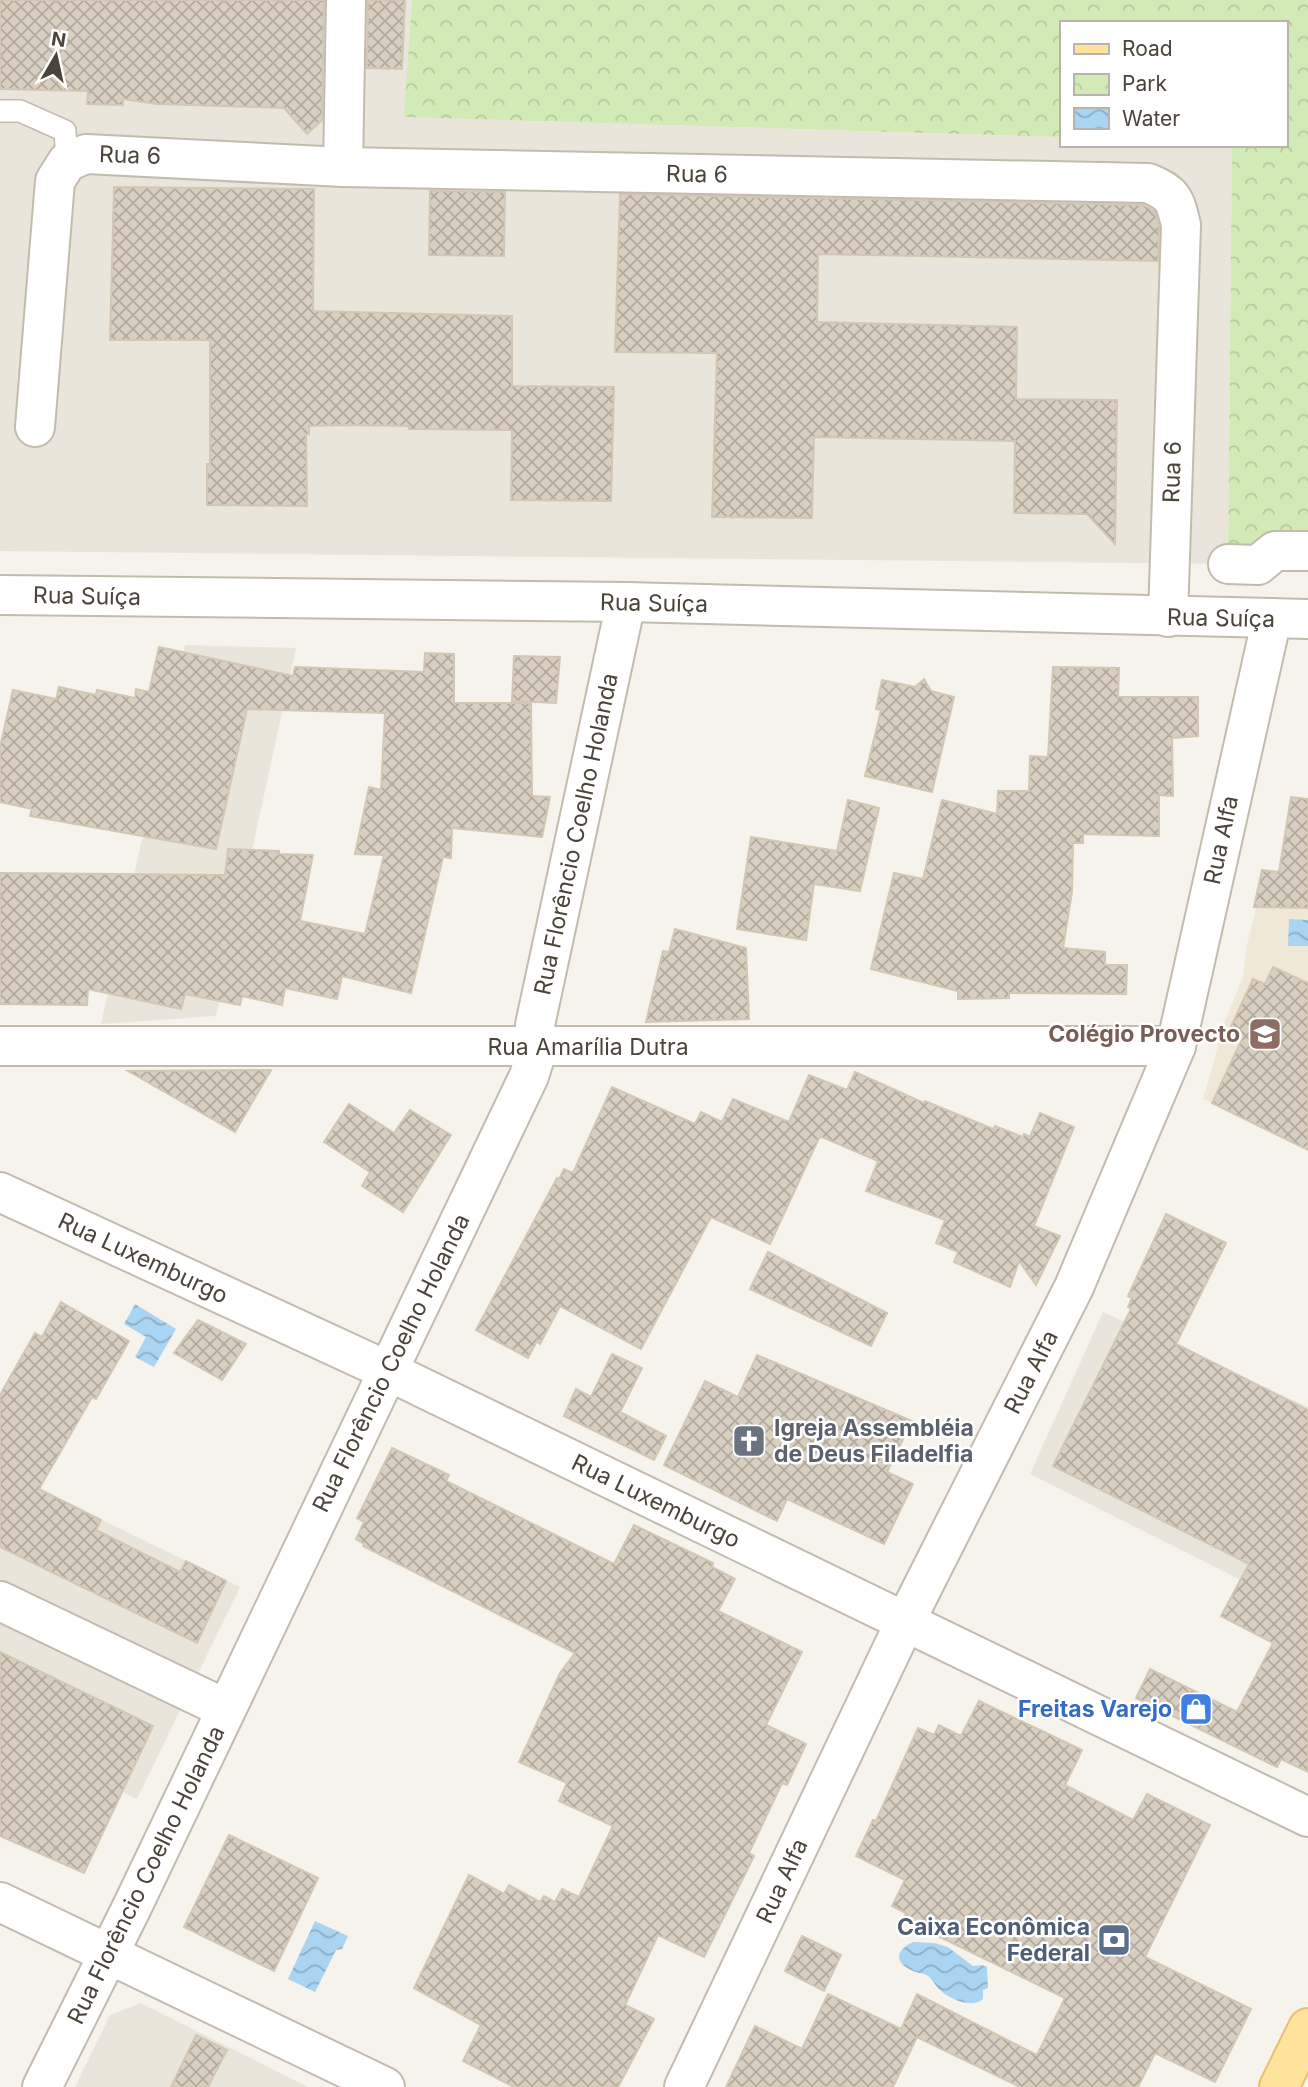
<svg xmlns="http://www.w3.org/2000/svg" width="1308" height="2087" viewBox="0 0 1308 2087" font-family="Inter,sans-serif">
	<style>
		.residential { fill: #eae5da }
		.education { fill: #efe8d6 }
		.park { fill: url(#park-crowns) }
		.water { fill: url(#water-waves) }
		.building { fill: url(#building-cross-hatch); stroke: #d3c7b4; stroke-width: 2 }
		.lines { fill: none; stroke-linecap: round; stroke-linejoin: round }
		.lane-casing { stroke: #c2bbae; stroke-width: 24 }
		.street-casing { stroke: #c2bbae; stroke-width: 42 }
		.primary-casing { stroke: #e6c16a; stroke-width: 42 }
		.lane { stroke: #fff; stroke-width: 21 }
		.street { stroke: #fff; stroke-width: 38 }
		.primary { stroke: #ffe39c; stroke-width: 38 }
		.labels { text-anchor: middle; stroke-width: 5; stroke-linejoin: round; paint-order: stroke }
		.street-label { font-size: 23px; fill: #4b4439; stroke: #fff }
		.education-label { font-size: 23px; font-weight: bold; fill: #785e54; stroke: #fff; text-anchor: end }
		.worship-label { font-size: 23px; font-weight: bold; fill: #5b616d; stroke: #fff; text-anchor: start }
		.shop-label { font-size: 23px; font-weight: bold; fill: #366cbe; stroke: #fff; text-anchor: end }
		.service-label { font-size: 23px; font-weight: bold; fill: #4e5e75; stroke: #fff; text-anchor: end }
	</style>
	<defs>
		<pattern id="park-crowns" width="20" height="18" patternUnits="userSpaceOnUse" patternTransform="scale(1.75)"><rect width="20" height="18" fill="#d2eab5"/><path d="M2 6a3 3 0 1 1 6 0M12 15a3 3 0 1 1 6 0" fill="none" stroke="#b6ca9c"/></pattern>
		<pattern id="water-waves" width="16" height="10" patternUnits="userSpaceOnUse" patternTransform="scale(1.75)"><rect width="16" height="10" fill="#a9d4f2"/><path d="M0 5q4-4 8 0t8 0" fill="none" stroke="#8caec5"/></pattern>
		<pattern id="building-cross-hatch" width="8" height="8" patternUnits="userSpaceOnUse" patternTransform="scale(1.75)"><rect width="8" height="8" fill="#d8cfc1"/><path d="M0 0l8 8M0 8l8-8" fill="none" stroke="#b1aa9e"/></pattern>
	</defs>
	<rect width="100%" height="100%" fill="#f6f3ec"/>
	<g class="residential">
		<polygon points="0,0 412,0 405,117 1061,137 1061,145 1232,145 1228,564 0,551"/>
		<polygon points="185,645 296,648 216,1016 101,1024"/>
		<polygon points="1103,1312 1308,1407 1308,1614 1030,1474"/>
		<polygon points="14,1477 240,1587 137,1799 0,1732 0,1506"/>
		<polygon points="141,2003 308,2087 75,2087 110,2015"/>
	</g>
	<polygon class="education" points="1308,907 1308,1150 1203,1099 1225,1021 1243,977 1247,945 1256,908"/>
	<polygon class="park" points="412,0 1308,0 1308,551 1228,564 1232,145 1285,145 1285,23 1061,23 1061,137 404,117"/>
	<g class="water">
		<polygon points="1289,919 1308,920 1308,946 1288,946"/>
		<polygon points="135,1304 176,1329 154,1367 135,1357 146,1337 124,1324"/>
		<polygon points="315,1921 348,1936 342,1949 336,1950 315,1992 288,1979"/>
		<path d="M 913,1942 L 934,1943 L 948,1947 L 973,1966 L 982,1965 L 987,1967 L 988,1988 L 983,1990 L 983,1999 C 971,2009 949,1999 939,1989 C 935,1985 932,1979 928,1976 C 924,1973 917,1973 913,1971 C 893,1962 896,1950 913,1942 Z"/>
	</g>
	<g class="building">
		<polygon points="0,0 324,0 322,120 307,134 284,108 157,104 123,99 123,105 87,104 88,91 0,89"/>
		<polygon points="368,0 405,0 402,69 367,68"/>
		<polygon points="114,187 314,189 313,311 512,316 512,386 614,387 611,501 511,500 512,430 409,429 409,426 344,425 309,426 309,434 306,434 307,506 207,505 207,464 210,464 210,340 110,340"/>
		<polygon points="430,191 505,192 504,256 429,255"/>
		<polygon points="620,194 1143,205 1151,209 1155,212 1159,227 1158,261 818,254 817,322 1017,327 1016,399 1117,400 1115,544 1087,514 1014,513 1015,441 814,437 812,518 712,517 717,353 615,352"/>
		<polygon points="159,647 293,676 295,667 424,672 425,653 454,654 454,703 531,703 532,796 550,797 542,837 452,828 451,858 443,857 411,993 342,976 337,999 285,988 282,1005 242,996 240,1005 185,994 181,1009 88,989 87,1005 0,1004 0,873 225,875 228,849 279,851 279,854 313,855 300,921 365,934 384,855 355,854 369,787 381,790 385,713 247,709 216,849 30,816 32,809 0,802 0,747 13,690 56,699 59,687 96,695 97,690 135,698 136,689 149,692"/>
		<polygon points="514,656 560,657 556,703 512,701"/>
		<polygon points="1053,667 1119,668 1118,697 1198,697 1198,736 1172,738 1173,796 1159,795 1159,836 1083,834 1083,843 1073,843 1072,892 1063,948 1105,952 1105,965 1127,965 1126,994 1009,993 1009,998 958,999 958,991 871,969 894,873 923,879 942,800 997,814 998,791 1029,791 1030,756 1048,757"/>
		<polygon points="924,679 931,691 954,697 932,792 865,776 881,710 876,709 882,680 915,687"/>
		<polygon points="1291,797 1308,799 1308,908 1254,907 1262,870 1279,872"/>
		<polygon points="848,800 879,808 860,891 814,884 806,940 737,929 751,837 837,851"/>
		<polygon points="675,929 746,948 749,1019 646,1022 663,951 669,952"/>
		<polygon points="1273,967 1308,983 1308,1150 1212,1103 1242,1039 1227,1035 1253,979 1265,984"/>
		<polygon points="271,1070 235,1132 128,1071"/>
		<polygon points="855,1072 924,1103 925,1101 993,1129 995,1126 1023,1137 1024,1134 1030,1137 1040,1113 1074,1127 1034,1226 1060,1236 1036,1285 1019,1261 1010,1287 954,1262 958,1252 936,1243 945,1220 866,1191 878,1161 822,1137 819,1138 770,1244 711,1217 641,1349 560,1306 540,1344 537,1341 528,1358 476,1330 557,1178 559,1179 564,1169 573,1173 612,1087 695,1124 701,1112 722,1122 733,1099 789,1122 809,1075 847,1090"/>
		<polygon points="349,1104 394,1133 410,1110 451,1135 403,1212 362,1186 370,1172 324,1142"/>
		<polygon points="1166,1214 1226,1243 1176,1344 1308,1410 1308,1772 1281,1759 1277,1767 1136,1698 1150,1669 1237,1712 1273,1643 1221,1616 1249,1564 1053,1466 1131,1309 1128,1307 1132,1298 1128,1296"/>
		<polygon points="768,1252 887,1313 871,1346 750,1289"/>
		<polygon points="61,1302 129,1341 96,1399 92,1397 39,1489 101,1520 96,1530 180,1572 186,1561 226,1581 197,1643 0,1547 0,1395 35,1333 42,1337"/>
		<polygon points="198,1320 246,1344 222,1380 174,1353"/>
		<polygon points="612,1354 642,1368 620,1412 666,1436 654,1460 564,1416 576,1389 591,1397"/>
		<polygon points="757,1355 912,1421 887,1472 913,1484 884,1544 787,1499 777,1521 664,1465 705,1381 738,1397"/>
		<polygon points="392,1448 449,1475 446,1481 614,1564 634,1525 713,1563 712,1567 735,1579 718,1611 802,1652 766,1725 806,1744 787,1785 782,1783 749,1853 754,1856 704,1957 658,1935 625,2005 654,2019 618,2087 514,2087 463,2061 481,2025 414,1988 469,1875 504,1894 509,1885 540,1902 544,1896 555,1902 562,1889 579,1897 613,1826 559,1801 567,1783 519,1762 560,1673 575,1653 363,1546 364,1544 356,1539 364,1522 357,1518"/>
		<polygon points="0,1652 153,1726 84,1873 0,1836"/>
		<polygon points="979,1701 1082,1750 1065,1785 1133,1820 1147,1794 1210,1825 1145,1957 1251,2009 1215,2082 1155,2053 1138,2087 1020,2087 917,2037 893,2087 726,2087 755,2026 802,2049 828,1994 901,2029 917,1994 1037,2055 1065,1998 903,1919 906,1913 892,1906 905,1880 856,1856 873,1820 876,1821 918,1728 934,1735 939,1725 961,1736"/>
		<polygon points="229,1835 318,1878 274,1971 184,1927"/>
		<polygon points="802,1936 841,1955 824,1991 785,1971"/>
		<polygon points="196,2035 227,2050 208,2087 171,2087"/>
	</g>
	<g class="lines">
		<defs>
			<polyline id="lane" points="0,111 20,111 65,131 67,162"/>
			<g id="street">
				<polyline points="343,167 346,0"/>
				<path d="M 35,427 L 55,181 L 67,162 L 86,154 L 343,167 L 1148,183 C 1173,193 1175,199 1181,225 L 1168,617"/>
				<polyline points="1228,564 1258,565 1275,551 1308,551"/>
				<polyline points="0,595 626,602 1308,619"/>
				<polyline points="0,1046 1176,1046"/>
				<polyline points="0,1192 388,1371 1308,1817"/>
				<polyline points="0,1601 226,1709"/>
				<polyline points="0,1902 385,2087"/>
				<polyline points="42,2087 132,1907 529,1076 538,1047 535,1025 626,602"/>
				<polyline points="684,2087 905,1622 1074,1287 1176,1046 1272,618"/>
			</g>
			<polyline id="primary" points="1279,2087 1308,2028"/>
		</defs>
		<use href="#lane" class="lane-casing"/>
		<use href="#street" class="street-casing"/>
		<use href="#primary" class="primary-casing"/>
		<use href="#lane" class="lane"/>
		<use href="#street" class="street"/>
		<use href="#primary" class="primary"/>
	</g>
	<defs>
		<symbol id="school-square" viewBox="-11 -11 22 22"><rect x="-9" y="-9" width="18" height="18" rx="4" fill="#8d6e63" stroke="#fff"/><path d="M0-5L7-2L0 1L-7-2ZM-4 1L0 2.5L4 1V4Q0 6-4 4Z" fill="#fff"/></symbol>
		<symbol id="church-square" viewBox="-11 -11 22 22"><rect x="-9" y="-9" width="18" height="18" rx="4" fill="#6b7280" stroke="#fff"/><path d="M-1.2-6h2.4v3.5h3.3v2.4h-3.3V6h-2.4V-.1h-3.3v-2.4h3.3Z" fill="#fff"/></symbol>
		<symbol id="shop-square" viewBox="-11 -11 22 22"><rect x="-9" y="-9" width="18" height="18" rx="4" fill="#3f7fe0" stroke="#fff"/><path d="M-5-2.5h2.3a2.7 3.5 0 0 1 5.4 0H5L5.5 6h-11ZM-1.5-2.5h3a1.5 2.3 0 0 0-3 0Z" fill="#fff"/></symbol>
		<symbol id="bank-square" viewBox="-11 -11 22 22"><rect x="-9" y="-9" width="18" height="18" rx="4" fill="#5c6f8a" stroke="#fff"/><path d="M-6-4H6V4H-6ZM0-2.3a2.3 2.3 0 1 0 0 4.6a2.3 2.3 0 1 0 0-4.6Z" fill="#fff"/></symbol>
	</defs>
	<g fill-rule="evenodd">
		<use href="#school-square" x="1246" y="1015" width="38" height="38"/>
		<use href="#church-square" x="730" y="1422" width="38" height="38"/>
		<use href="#shop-square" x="1177" y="1690" width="38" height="38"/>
		<use href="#bank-square" x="1095" y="1921" width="38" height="38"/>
	</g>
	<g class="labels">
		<g class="street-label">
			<text transform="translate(130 155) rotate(2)" y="8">Rua 6</text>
			<text transform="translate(697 174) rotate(1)" y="8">Rua 6</text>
			<text transform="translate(1172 472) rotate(-88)" y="8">Rua 6</text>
			<text transform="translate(87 596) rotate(1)" y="8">Rua Suíça</text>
			<text transform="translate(654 603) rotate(1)" y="8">Rua Suíça</text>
			<text transform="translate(1221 618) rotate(1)" y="8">Rua Suíça</text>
			<text transform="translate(576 834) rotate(-78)" y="8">Rua Florêncio Coelho Holanda</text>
			<text transform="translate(1221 840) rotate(-78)" y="8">Rua Alfa</text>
			<text x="588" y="1055">Rua Amarília Dutra</text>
			<text transform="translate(143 1258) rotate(25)" y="8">Rua Luxemburgo</text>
			<text transform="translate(391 1363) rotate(-64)" y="8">Rua Florêncio Coelho Holanda</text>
			<text transform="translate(1031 1372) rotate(-63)" y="8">Rua Alfa</text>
			<text transform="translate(656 1501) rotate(26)" y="8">Rua Luxemburgo</text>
			<text transform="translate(146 1875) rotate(-64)" y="8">Rua Florêncio Coelho Holanda</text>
			<text transform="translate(782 1881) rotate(-65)" y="8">Rua Alfa</text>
		</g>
		<g class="education-label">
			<text x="1240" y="1042">Colégio Provecto</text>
		</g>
		<g class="worship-label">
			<text x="774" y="1436">Igreja Assembléia<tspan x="774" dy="26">de Deus Filadelfia</tspan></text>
		</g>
		<g class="shop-label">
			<text x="1172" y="1717">Freitas Varejo</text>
		</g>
		<g class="service-label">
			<text x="1090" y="1935">Caixa Econômica<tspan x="1090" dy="26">Federal</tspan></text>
		</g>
	</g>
	<rect x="1060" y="21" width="228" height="126" fill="#ffffff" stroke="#b7b4b0" stroke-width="2"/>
	<rect x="1074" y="44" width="35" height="10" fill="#ffe39c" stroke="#b7b4b0" stroke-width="2"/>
	<text x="1122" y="56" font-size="21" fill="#4b4439">Road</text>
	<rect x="1074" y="74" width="35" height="21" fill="url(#park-crowns)" stroke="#b7b4b0" stroke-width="2"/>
	<text x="1122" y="91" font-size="21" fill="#4b4439">Park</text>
	<rect x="1074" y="108" width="35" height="21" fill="url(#water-waves)" stroke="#b7b4b0" stroke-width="2"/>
	<text x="1122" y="126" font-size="21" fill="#4b4439">Water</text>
	<g transform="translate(56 56) rotate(9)" stroke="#ffffff" stroke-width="5" paint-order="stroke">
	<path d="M0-5L12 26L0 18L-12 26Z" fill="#4b4439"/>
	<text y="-10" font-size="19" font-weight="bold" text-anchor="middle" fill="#4b4439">N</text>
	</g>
</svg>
